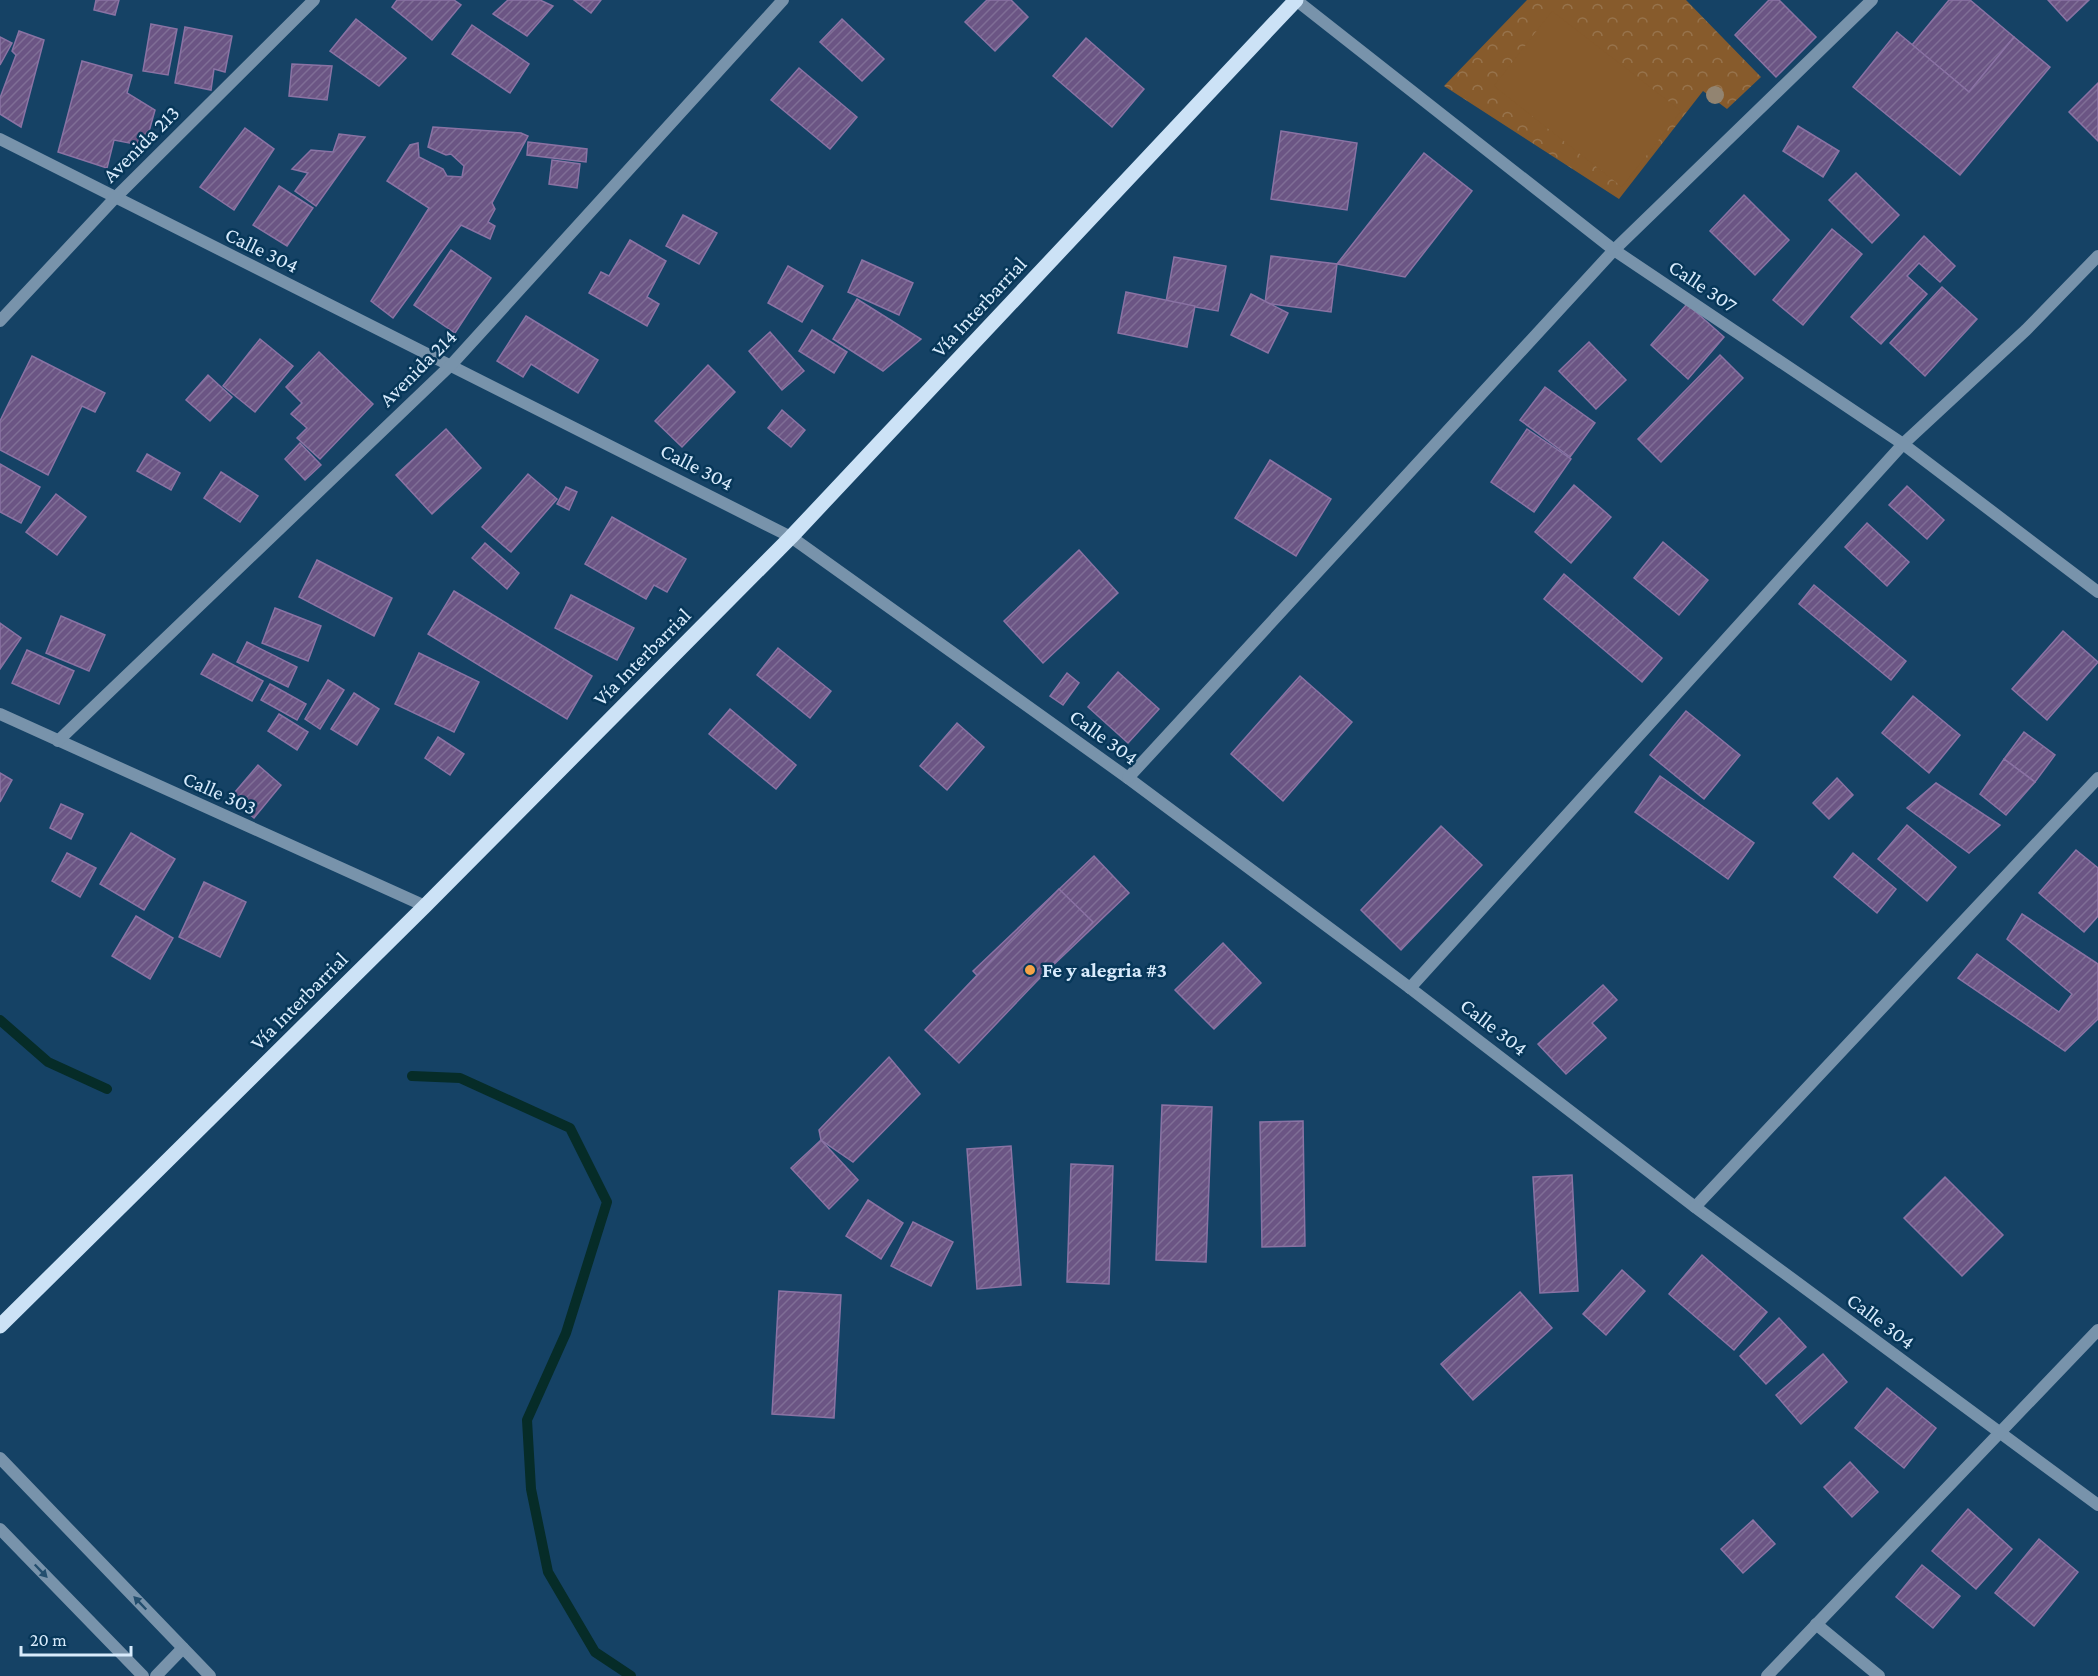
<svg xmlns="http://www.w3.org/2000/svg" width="2098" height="1676" viewBox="0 0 2098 1676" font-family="'Crimson Pro',serif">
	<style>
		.park { fill: url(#park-crowns) }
		.pitch { fill: #875b2c }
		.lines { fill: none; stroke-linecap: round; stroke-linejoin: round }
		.stream { stroke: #062c28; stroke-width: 10 }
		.building { fill: url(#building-hatch); stroke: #8a73a4; stroke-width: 1.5 }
		.minor { stroke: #7893ab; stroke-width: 12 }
		.tertiary { stroke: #7893ab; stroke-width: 12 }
		.primary { stroke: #cce2f6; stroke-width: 15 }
		.tree { fill: #928471 }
		.oneway { fill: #234e6e }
		.poi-dot { fill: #f5a346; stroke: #073759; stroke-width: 2 }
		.labels { text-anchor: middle; stroke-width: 5; stroke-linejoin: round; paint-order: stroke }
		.street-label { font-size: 21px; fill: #d8ebfc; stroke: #073759 }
		.poi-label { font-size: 21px; font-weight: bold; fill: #d8ebfc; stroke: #073759; text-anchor: start }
	</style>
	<defs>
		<pattern id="park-crowns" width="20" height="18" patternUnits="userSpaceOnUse" patternTransform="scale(1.5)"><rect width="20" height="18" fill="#875b2c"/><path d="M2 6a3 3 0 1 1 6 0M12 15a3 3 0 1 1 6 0" fill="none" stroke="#97734c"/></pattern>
		<pattern id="building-hatch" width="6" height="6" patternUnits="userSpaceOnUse" patternTransform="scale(1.5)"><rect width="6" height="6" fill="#6b5584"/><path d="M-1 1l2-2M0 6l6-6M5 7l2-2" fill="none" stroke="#7f6e96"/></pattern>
	</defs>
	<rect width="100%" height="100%" fill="#154265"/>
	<polygon class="park" points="1527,0 1686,0 1761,77 1727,109 1703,91 1619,199 1444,86"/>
	<polygon class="pitch" points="1552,11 1681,111 1622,187 1494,86"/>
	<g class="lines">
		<g class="stream">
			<polyline points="0,1020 48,1062 107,1089"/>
			<polyline points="412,1076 460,1078 570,1128 607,1202 566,1333 527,1420 531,1489 548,1572 595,1652 631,1676"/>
		</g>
	</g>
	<g class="building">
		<polygon points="96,0 119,0 115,15 94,10"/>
		<polygon points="397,0 454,0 461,5 432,40 392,7"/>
		<polygon points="508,0 540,0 553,6 527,36 493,14"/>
		<polygon points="574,0 601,0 591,13"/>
		<polygon points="987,0 1011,0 1028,17 995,51 965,22"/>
		<polygon points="1769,0 1779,0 1816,37 1776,77 1735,35"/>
		<polygon points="1949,0 1970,0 2014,37 1969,92 1912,45"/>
		<polygon points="2048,0 2089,0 2067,21"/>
		<polygon points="356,19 406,58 379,86 330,51"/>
		<polygon points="842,19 884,59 862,81 820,42"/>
		<polygon points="151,24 177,29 168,75 143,71"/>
		<polygon points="472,25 529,64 510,93 452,54"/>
		<polygon points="185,27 232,36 225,72 214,69 211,90 175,83"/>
		<polygon points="19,31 44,40 21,127 0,114 0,98 16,55 12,51"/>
		<polygon points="1897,32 1969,92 2014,37 2050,67 1960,175 1853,87"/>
		<polygon points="0,37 12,43 0,65"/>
		<polygon points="1086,38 1144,89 1112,127 1053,76"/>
		<polygon points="82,61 132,75 127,93 155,110 145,146 114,140 107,168 58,152"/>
		<polygon points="292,64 332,66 327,100 289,96"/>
		<polygon points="799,68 857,117 830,149 771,100"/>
		<polygon points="2098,83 2098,141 2069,112"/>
		<polygon points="1798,126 1839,151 1823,177 1783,151"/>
		<polygon points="433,127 521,133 528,136 492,203 495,209 488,222 495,226 490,239 461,225 393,318 371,301 429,208 387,181 410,145 418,143 419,157 443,169 447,176 462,177 464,166 451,154 446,155 428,147"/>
		<polygon points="245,128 274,149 234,210 200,187"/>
		<polygon points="1281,131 1357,143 1347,210 1271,199"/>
		<polygon points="339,134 365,137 316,206 295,191 308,173 292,169 311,150 333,152"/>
		<polygon points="528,142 587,149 586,162 527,155"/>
		<polygon points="1424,153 1472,191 1405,277 1337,264"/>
		<polygon points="552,160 580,164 577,188 549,184"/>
		<polygon points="1856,173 1899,215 1872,243 1829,200"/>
		<polygon points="279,186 313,208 287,246 253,225"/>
		<polygon points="1744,195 1789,240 1755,275 1710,231"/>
		<polygon points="683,215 717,233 699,264 666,246"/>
		<polygon points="1832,229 1862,254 1803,325 1773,300"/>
		<polygon points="1924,236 1955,266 1940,282 1919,263 1907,276 1927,294 1881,344 1851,317"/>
		<polygon points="630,240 666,261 647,297 659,304 647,326 589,293 601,272 609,276"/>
		<polygon points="451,250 491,278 455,333 414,305"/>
		<polygon points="1271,256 1337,264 1331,312 1265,303"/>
		<polygon points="1174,257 1226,266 1218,311 1166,302"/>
		<polygon points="862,260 913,283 899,315 848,292"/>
		<polygon points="788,266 823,286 802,322 768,303"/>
		<polygon points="1942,287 1977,319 1925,376 1890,343"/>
		<polygon points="1126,292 1195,306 1187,347 1118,333"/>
		<polygon points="1251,294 1288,313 1268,353 1231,335"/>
		<polygon points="857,299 921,339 883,371 833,339"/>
		<polygon points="1687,304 1724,337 1688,379 1651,345"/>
		<polygon points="526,316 598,360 578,393 531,364 523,377 497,361"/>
		<polygon points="812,330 847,352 834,373 799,351"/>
		<polygon points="770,332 804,371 782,390 749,351"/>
		<polygon points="260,339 293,366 255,412 223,386"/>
		<polygon points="1589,342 1626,380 1596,409 1559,371"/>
		<polygon points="319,352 373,404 320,459 297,438 307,428 291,414 302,403 286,387"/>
		<polygon points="1720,355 1743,378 1661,462 1638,439"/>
		<polygon points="32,356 105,393 95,412 82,406 48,475 0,450 0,421"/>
		<polygon points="708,365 735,392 682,447 655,421"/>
		<polygon points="208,375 232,397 210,421 186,400"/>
		<polygon points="1545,387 1595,423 1570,457 1520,420"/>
		<polygon points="782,410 805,430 791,447 768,428"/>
		<polygon points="446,429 481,468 432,514 396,475"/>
		<polygon points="1527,429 1571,459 1534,512 1491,482"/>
		<polygon points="300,443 321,465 305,480 285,459"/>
		<polygon points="147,454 180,473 171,490 137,471"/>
		<polygon points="1270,460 1331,499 1296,556 1235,518"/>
		<polygon points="0,464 40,487 21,523 0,512"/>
		<polygon points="221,472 258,496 240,522 204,498"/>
		<polygon points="528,474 557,499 511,552 482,527"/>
		<polygon points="1574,485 1611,517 1571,563 1535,532"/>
		<polygon points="1907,486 1944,520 1927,539 1889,505"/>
		<polygon points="566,487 577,492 569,510 557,504"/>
		<polygon points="56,494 86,517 57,555 26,532"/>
		<polygon points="612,517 686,559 667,592 654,585 646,599 585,564"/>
		<polygon points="1867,523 1909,562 1887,586 1845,547"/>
		<polygon points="1663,542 1708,580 1679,615 1634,578"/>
		<polygon points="485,543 519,573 507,589 472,558"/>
		<polygon points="1079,550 1118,593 1043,663 1004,621"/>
		<polygon points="317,560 392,598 374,636 299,597"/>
		<polygon points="1564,574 1662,658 1642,682 1544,599"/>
		<polygon points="1814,585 1906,661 1891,680 1799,604"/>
		<polygon points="454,591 592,676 567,719 428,634"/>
		<polygon points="571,595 634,628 617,660 555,628"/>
		<polygon points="275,608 321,626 308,661 262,643"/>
		<polygon points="61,616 105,635 89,671 46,653"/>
		<polygon points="0,623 21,638 0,669"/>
		<polygon points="2063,631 2098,662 2047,720 2012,689"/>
		<polygon points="247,642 297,667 288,687 237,662"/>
		<polygon points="778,648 831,691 810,718 757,675"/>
		<polygon points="27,650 74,671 59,704 12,683"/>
		<polygon points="419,653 479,682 454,732 395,704"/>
		<polygon points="213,654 263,681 252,701 201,674"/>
		<polygon points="1118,672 1159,709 1128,743 1088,707"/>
		<polygon points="1067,673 1079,683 1063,705 1050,696"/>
		<polygon points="1300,676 1352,722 1283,801 1231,754"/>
		<polygon points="328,680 344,690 320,729 305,719"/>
		<polygon points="270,684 306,704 297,720 261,700"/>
		<polygon points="354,693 379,709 357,745 331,729"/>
		<polygon points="1913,696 1960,735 1929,773 1882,733"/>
		<polygon points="730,709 796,765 776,789 709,734"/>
		<polygon points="1686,711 1740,755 1704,799 1650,755"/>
		<polygon points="279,714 308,732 297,750 268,731"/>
		<polygon points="957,723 984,747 947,790 920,766"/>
		<polygon points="2024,732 2055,755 2035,782 2004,759"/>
		<polygon points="438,737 464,754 450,775 425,758"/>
		<polygon points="2004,759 2035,782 2006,815 1980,794"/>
		<polygon points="258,765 281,785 254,818 230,798"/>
		<polygon points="0,773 12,780 0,802"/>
		<polygon points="1660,776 1754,843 1728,879 1635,812"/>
		<polygon points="1837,778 1853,795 1829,819 1813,803"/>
		<polygon points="1936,783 2000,825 1969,853 1907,808"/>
		<polygon points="61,804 83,814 71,839 50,828"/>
		<polygon points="1907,825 1956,867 1927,901 1878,859"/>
		<polygon points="1441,826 1482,865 1401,950 1361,910"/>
		<polygon points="131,833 175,859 144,910 100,884"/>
		<polygon points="2076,850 2098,868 2098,916 2084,932 2039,893"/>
		<polygon points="67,853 96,868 80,897 52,881"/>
		<polygon points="1853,853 1896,889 1877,913 1834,877"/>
		<polygon points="1094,856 1129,893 1008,1008 973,971"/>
		<polygon points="204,882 246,902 220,957 179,937"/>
		<polygon points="1059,889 1093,922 959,1063 925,1030"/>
		<polygon points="2022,914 2098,964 2098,1019 2065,1051 1958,978 1977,954 2059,1012 2072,994 2007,939"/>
		<polygon points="136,916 173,938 150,979 112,956"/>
		<polygon points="1223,943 1261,983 1214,1029 1175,990"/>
		<polygon points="1603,985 1617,1000 1592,1023 1606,1038 1566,1074 1538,1044"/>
		<polygon points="889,1057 920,1094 853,1162 821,1140 819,1130"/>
		<polygon points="1162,1105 1212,1107 1206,1262 1156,1260"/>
		<polygon points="1303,1121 1305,1246 1262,1247 1260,1122"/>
		<polygon points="821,1140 858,1180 829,1209 791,1168"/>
		<polygon points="1011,1146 1021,1285 977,1289 967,1149"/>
		<polygon points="1071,1164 1113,1166 1109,1284 1067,1282"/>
		<polygon points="1572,1175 1578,1291 1540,1293 1533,1177"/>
		<polygon points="1945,1177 2003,1235 1962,1276 1904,1218"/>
		<polygon points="868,1200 903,1223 881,1259 846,1236"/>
		<polygon points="913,1222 953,1242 931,1286 891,1266"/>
		<polygon points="1702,1255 1767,1312 1734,1350 1669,1294"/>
		<polygon points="1622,1270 1645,1291 1606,1335 1583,1314"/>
		<polygon points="779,1291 841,1295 834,1418 772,1414"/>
		<polygon points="1520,1292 1552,1328 1473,1400 1441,1364"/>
		<polygon points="1779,1318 1806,1347 1766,1384 1740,1356"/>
		<polygon points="1823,1354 1847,1382 1801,1424 1776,1395"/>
		<polygon points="1887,1388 1936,1428 1904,1468 1855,1428"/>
		<polygon points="1850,1462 1878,1492 1852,1517 1824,1487"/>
		<polygon points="1968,1509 2012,1549 1976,1589 1932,1551"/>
		<polygon points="1753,1520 1775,1544 1743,1573 1721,1549"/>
		<polygon points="2039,1539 2078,1572 2034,1626 1995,1593"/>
		<polygon points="1922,1565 1960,1596 1933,1628 1896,1597"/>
	</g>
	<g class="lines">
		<g class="minor">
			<polyline points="0,139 791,537 1128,778 1410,988 1695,1207 2098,1505"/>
			<polyline points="0,321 114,199 314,0"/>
			<polyline points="0,714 425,906"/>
			<polyline points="58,741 452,364 783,0"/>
			<polyline points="1128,778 1614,250 1872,0"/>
			<polyline points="1410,988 1903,444 2026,330 2098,256"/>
			<polyline points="1695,1207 2098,778"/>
			<polyline points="0,1458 210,1676"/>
			<polyline points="0,1529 143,1676"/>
			<polyline points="1816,1624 1879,1676"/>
			<polyline points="156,1676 183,1648"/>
			<polyline points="1767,1676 2098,1330"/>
		</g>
		<polyline class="tertiary" points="1296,0 1614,250 1903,444 2098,592"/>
		<polyline class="primary" points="0,1326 425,906 791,537 1296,0"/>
	</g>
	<circle class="tree" cx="1715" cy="95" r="9"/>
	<defs><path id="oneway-solid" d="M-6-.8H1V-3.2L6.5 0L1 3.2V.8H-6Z" transform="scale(1.5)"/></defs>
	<g class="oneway">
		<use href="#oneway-solid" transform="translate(41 1571) rotate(46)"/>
		<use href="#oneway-solid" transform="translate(140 1603) rotate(-134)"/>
	</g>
	<circle class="poi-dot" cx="1030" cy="970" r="6"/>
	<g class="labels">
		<g class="street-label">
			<text transform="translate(141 144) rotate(-45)" y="7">Avenida 213</text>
			<text transform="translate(262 250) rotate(26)" y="7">Calle 304</text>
			<text transform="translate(1703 286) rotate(34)" y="7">Calle 307</text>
			<text transform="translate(979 307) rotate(-47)" y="7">Vía Interbarrial</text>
			<text transform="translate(418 368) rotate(-45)" y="7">Avenida 214</text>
			<text transform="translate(697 467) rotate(27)" y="7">Calle 304</text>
			<text transform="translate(642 657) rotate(-45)" y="7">Vía Interbarrial</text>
			<text transform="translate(1104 737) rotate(36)" y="7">Calle 304</text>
			<text transform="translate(220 793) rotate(24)" y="7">Calle 303</text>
			<text transform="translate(299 1001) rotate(-45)" y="7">Vía Interbarrial</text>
			<text transform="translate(1494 1027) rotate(38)" y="7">Calle 304</text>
			<text transform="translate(1881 1321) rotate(37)" y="7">Calle 304</text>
		</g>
		<g class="poi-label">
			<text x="1042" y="977">Fe y alegria #3</text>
		</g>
	</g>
	<path d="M21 1646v9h110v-9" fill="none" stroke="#d8ebfc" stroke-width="3"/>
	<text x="30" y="1646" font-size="18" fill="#d8ebfc" stroke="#073759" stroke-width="4.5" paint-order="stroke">20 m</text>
</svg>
